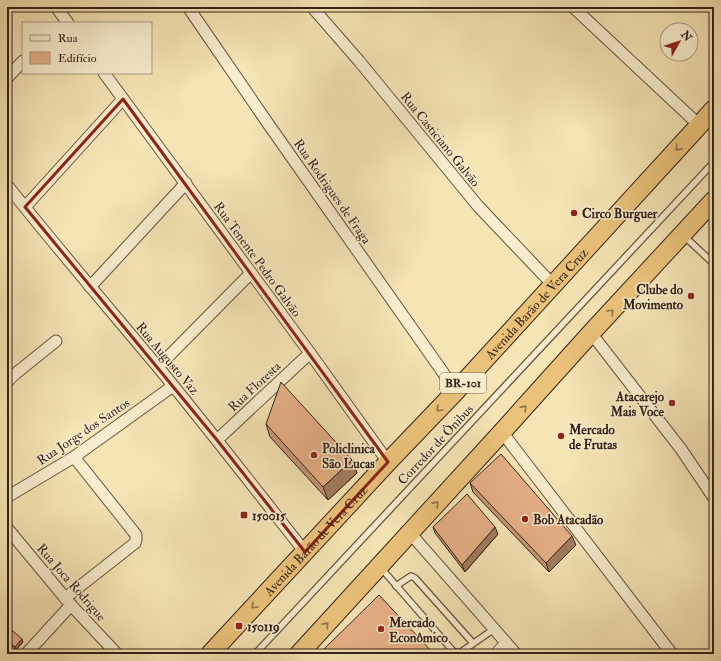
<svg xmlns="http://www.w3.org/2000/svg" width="721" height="661" viewBox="0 0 721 661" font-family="'IM FELL Double Pica',serif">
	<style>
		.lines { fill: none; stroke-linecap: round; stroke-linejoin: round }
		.service-casing { stroke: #65523f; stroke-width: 8 }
		.minor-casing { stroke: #65523f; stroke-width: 13 }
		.trunk-casing { stroke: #352218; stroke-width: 20 }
		.service { stroke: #f8edce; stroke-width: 5.5 }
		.minor { stroke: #f8edce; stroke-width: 11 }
		.trunk { stroke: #eac27a; stroke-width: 18 }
		.wall { fill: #c69774; stroke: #352218 }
		.shaded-wall { fill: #a17b5e; stroke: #352218 }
		.building { fill: #e6b087; stroke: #352218 }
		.oneway { stroke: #907249 }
		.marked { fill: none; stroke: #8f2418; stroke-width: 3; stroke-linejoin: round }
		.poi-dot { fill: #8f2418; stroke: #f8edce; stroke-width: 1.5 }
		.labels { text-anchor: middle; stroke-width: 3; stroke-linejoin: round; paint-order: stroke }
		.shield { fill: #f8edce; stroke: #705f4f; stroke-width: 1 }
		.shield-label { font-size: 12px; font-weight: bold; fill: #352218 }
		.street-label { font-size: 13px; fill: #352218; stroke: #f8edce }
		.poi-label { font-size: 13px; font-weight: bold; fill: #352218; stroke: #f8edce; text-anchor: start }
	</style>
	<rect width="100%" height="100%" fill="#f5e4b4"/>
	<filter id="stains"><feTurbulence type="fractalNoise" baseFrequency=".005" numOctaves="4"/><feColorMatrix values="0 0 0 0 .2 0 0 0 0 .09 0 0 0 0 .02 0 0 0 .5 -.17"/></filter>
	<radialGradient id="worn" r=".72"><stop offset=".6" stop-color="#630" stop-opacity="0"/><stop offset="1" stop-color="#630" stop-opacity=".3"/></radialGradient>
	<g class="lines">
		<defs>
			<g id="service">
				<polyline points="684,236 714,264"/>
				<polyline points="381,568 453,651 459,653 461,652 494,629"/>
				<polyline points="396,586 411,576 415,578 473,643"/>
				<polyline points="255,654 714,162"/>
			</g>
			<g id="minor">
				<polyline points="56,7 68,23"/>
				<polyline points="188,7 269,125 456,391"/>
				<polyline points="312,7 359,61 478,206 553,285"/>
				<polyline points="573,7 699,125"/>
				<polyline points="104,73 310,353 388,462"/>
				<polyline points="7,78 23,61"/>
				<path d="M 7,185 C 56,247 107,306 158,367 C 208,428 256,490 305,552"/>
				<polyline points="25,207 123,99"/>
				<polyline points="90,287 186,183"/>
				<polyline points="591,333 681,449 714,498"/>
				<polyline points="158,367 251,273"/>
				<polyline points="7,382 15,374 56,341"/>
				<polyline points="502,432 672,654"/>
				<polyline points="217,440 310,353"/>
				<polyline points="7,497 74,457 173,386"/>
				<polyline points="7,528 71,605 117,654"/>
				<polyline points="410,533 516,654"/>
				<polyline points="65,598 135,543 136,540 136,535 133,531 74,457"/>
				<polyline points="26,654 71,605"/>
				<polyline points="496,654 506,643"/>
			</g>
			<g id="trunk">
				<path id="s1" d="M 210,654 L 388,462 L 456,391 L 714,109"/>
				<polyline points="299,654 502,432 591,333 714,200"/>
			</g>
		</defs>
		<use href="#service" class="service-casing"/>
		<use href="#minor" class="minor-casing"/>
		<use href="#trunk" class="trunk-casing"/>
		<use href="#service" class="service"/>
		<use href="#minor" class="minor"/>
		<use href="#trunk" class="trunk"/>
	</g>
	<g class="wall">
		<polygon points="266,424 352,460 357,473 328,500 270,437"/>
		<polygon points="470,483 576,545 549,572 473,492"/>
		<polygon points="433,527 498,534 465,572 435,533"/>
		<polygon points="7,626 23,642 16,650 7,642"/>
	</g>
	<g class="shaded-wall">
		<polygon points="352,460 357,473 328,500 323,487"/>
		<polygon points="495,527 498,534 465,572 462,565"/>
		<polygon points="572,536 576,545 549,572 546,563"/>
		<polygon points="22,639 23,642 16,650 15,647"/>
		<polygon points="10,649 12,654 7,654 7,653"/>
	</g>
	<g class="building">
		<polygon points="281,382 352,460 323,487 266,424"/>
		<polygon points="501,454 572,536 546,563 470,483"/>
		<polygon points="467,494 495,527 462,565 433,527"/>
		<polygon points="379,595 434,654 319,654"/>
		<polygon points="7,626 22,639 15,647 7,640"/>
		<polygon points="7,646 10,649 7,653"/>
	</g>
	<defs><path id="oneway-chevron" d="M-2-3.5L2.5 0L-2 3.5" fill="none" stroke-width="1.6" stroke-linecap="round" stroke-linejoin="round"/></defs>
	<g class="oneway">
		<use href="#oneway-chevron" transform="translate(678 148) rotate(132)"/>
		<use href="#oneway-chevron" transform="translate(611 312) rotate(-47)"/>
		<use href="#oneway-chevron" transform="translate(524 408) rotate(-48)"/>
		<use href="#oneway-chevron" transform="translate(439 409) rotate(134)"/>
		<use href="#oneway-chevron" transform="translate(436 504) rotate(-48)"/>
		<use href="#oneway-chevron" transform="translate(254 606) rotate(133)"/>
		<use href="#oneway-chevron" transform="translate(326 625) rotate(-48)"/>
	</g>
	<path class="marked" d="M 123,99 L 388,462 L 305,552 L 217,440 L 25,207 Z"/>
	<g class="poi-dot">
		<circle cx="574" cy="213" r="4"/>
		<circle cx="691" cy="296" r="4"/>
		<circle cx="672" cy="403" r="4"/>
		<circle cx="561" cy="436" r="4"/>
		<circle cx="314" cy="455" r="4"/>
		<rect x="240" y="511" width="8" height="8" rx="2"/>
		<circle cx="525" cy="519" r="4"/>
		<rect x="235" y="622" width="8" height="8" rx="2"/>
		<circle cx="381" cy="629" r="4"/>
	</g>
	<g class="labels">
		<rect class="shield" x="440" y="373" width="46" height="20" rx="3"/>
		<g class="shield-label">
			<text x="463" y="387">BR-101</text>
		</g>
		<g class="street-label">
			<text transform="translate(441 139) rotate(51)" y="5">Rua Casticiano Galvão</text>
			<text transform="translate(333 191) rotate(55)" y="5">Rua Rodrigues de Fraga</text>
			<text transform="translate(258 259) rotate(54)" y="5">Rua Tenente Pedro Galvão</text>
			<text dy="5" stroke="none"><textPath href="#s1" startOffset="479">Avenida Barão de Vera Cruz</textPath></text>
			<text transform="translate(168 358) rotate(50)" y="5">Rua Augusto Vaz</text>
			<text transform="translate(254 386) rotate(-43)" y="5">Rua Floresta</text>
			<text transform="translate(83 431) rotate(-34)" y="5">Rua Jorge dos Santos</text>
			<text transform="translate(435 444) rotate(-47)" y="5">Corredor de Ônibus</text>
			<text dy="5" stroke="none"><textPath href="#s1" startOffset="155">Avenida Barão de Vera Cruz</textPath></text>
			<text transform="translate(72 582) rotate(49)" y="5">Rua Joca Rodrigue</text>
		</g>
		<g class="poi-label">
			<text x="582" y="218">Circo Burguer</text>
			<text x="683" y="294" text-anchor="end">Clube do<tspan x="683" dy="15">Movimento</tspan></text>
			<text x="664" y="401" text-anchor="end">Atacarejo<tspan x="664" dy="15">Mais Voce</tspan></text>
			<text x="569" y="434">Mercado<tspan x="569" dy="15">de Frutas</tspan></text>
			<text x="322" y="453">Policlinica<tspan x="322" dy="15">São Lucas</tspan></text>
			<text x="252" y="520">150015</text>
			<text x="533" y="524">Bob Atacadão</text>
			<text x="389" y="627">Mercado<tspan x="389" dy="15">Econômico</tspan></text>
			<text x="247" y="631">150119</text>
		</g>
	</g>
	<rect width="721" height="661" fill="none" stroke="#f5e4b4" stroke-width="24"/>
	<rect x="8" y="8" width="705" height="645" fill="none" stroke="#352218" stroke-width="2"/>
	<rect x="12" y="12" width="697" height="637" fill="none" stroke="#352218"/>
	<rect x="22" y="22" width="130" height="52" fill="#f8edce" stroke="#aa9c85"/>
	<rect x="30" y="35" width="20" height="6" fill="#f8edce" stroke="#aa9c85"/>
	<text x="58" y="42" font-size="12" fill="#352218">Rua</text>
	<rect x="30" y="52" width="20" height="12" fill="#e6b087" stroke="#aa9c85"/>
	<text x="58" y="62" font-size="12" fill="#352218">Edifício</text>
	<g transform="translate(679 42) rotate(51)"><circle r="19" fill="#f8edce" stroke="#aa9c85"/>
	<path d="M0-3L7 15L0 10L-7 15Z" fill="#8f2418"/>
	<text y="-6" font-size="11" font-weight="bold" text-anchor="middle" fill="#352218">N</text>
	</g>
	<rect width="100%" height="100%" filter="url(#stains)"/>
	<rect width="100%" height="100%" fill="url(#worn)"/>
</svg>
